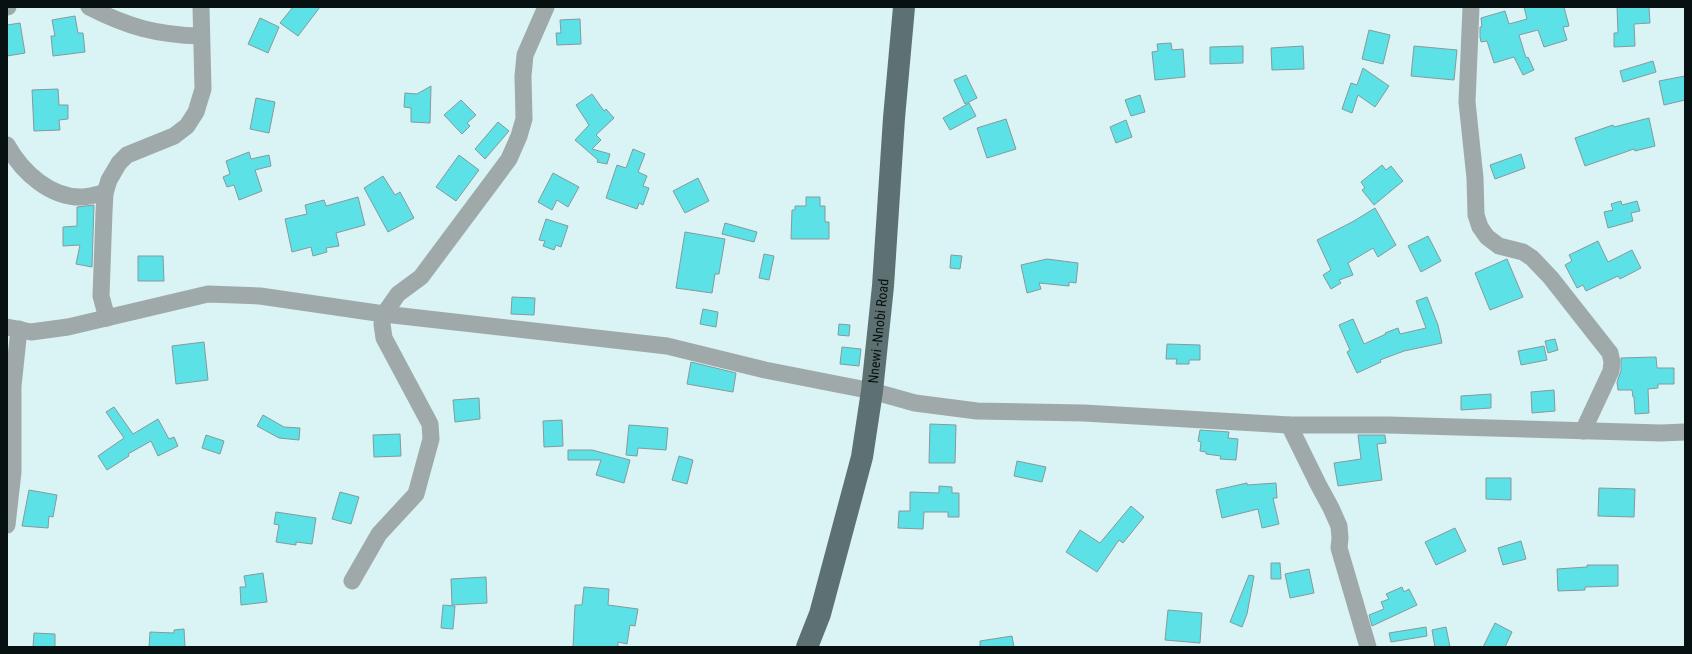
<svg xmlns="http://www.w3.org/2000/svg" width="1692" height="654" viewBox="0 0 1692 654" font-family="'Roboto Condensed',sans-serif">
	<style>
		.building { fill: #5ce1e7; stroke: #849b9c }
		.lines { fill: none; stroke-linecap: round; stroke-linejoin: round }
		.minor { stroke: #9fa9aa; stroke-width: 17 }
		.major { stroke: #5e7172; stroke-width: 22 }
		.labels { text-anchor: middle; stroke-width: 3; stroke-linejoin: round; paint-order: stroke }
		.street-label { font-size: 14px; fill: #081111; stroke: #daf3f4 }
	</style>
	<rect width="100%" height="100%" fill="#daf3f4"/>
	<g class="building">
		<polygon points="293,7 320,7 298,36 280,23"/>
		<polygon points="1524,7 1564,7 1569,26 1563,27 1567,40 1544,47 1538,30 1519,35 1526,58 1528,57 1534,70 1523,75 1514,57 1494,63 1487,41 1481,42 1480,37 1480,27 1482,27 1481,18 1505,11 1509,24 1527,19"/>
		<polygon points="1617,7 1649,7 1650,23 1634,24 1635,46 1614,47 1614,33 1618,33"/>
		<polygon points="75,16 78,33 83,33 85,52 53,56 51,36 55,36 52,20"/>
		<polygon points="260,18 279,27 268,53 248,44"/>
		<polygon points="580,19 581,44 557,45 556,33 561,33 560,20"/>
		<polygon points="20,23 25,53 7,56 7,25"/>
		<polygon points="1369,30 1390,35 1383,64 1362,59"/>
		<polygon points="1171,43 1172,50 1183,49 1185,77 1155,80 1152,52 1158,51 1157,44"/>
		<polygon points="1243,46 1243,63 1210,64 1210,47"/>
		<polygon points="1303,46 1304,69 1272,70 1271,48"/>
		<polygon points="1414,46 1457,50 1454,80 1411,76"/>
		<polygon points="1653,61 1656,72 1623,82 1620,71"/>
		<polygon points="1363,68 1389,86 1375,107 1358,95 1352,113 1342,109 1351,83 1357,85"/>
		<polygon points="966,75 977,98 965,104 954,80"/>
		<polygon points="1685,76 1685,100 1664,105 1659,81"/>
		<polygon points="431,86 430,123 411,122 411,108 404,107 405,93 417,94"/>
		<polygon points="58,89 59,105 68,105 68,119 59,120 60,130 34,131 32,90"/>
		<polygon points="592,94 604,111 606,109 614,118 596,135 601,140 592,149 610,154 607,164 597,162 598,160 575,140 589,125 576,105"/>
		<polygon points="1140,95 1145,112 1131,116 1125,100"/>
		<polygon points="256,98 275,102 269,133 250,129"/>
		<polygon points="461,100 476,115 467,123 470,126 462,134 444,115"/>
		<polygon points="969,103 976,116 950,130 943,118"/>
		<polygon points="1649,118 1655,146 1635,151 1634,149 1585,166 1575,138 1613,125 1614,127"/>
		<polygon points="1006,119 1016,149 987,158 977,128"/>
		<polygon points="1126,120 1132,137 1116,143 1110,127"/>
		<polygon points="498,122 509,131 485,159 475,149"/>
		<polygon points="633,149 645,154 638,172 647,176 643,186 649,188 643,205 639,203 637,209 606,198 617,165 626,168"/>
		<polygon points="249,152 251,159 269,155 271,166 255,170 262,191 239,200 234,185 227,187 223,177 230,174 226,161"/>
		<polygon points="1521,154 1525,168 1495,179 1490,165"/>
		<polygon points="459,155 479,170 456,201 436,187"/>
		<polygon points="1382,165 1386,170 1391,166 1403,181 1374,205 1362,190 1365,188 1361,182"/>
		<polygon points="553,173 579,187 568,207 557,200 552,210 538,202"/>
		<polygon points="383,176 395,195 400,192 414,218 388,232 364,188"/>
		<polygon points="698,178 709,201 685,213 673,191"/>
		<polygon points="358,197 365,225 336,233 339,246 326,248 327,252 313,256 311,247 292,252 285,219 307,214 305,205 324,200 326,206"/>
		<polygon points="806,197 820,197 820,206 825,206 825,222 829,222 829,239 791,239 792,210 795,210 795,206 806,206"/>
		<polygon points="1621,201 1622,205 1637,201 1640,211 1631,213 1633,221 1608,228 1604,212 1613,210 1611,204"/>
		<polygon points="94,205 92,267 76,264 80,245 63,246 63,227 77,226 77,207"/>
		<polygon points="1375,208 1396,245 1378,257 1373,248 1348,263 1353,275 1339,280 1341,283 1331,289 1323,275 1331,270 1317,240 1354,221"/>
		<polygon points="546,219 568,226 561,247 556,245 554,250 543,246 545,241 539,240"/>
		<polygon points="725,223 757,232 754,242 722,234"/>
		<polygon points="685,232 725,239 719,274 715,274 712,293 676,288"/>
		<polygon points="1428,236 1441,261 1421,272 1408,246"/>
		<polygon points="1598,241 1608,262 1632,250 1641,268 1620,279 1618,276 1586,291 1583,285 1577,288 1565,265 1572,261 1569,255"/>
		<polygon points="764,254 774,256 769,280 759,278"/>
		<polygon points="951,255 962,256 960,269 950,268"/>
		<polygon points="138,256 163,256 164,281 138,281"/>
		<polygon points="1047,259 1078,263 1076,283 1069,282 1069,286 1039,283 1041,289 1027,293 1021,265"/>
		<polygon points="1507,259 1523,297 1490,310 1475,273"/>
		<polygon points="512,297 535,298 534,315 511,314"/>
		<polygon points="1427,297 1438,325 1442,343 1404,351 1380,360 1381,362 1357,373 1347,352 1350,350 1339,325 1353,319 1364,344 1386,334 1385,333 1398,328 1400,334 1426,328 1416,301"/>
		<polygon points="703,309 718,312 716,327 700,324"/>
		<polygon points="839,324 850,325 849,336 838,335"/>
		<polygon points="1555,339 1558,350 1548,353 1545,341"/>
		<polygon points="204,342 208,380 176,384 172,346"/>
		<polygon points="1167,344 1200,345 1200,360 1189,360 1189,364 1176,364 1177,359 1166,359"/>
		<polygon points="1544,346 1547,360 1521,365 1518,351"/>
		<polygon points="842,347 861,349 859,366 840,364"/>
		<polygon points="1656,357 1657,368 1674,368 1674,384 1658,384 1658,388 1648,389 1649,413 1635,414 1634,397 1633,397 1632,390 1618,390 1617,382 1621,371 1621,358"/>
		<polygon points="691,362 736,373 733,392 687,384"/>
		<polygon points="1554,390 1555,411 1532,413 1531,392"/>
		<polygon points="1491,394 1491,408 1461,410 1461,396"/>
		<polygon points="479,398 480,419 455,422 453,400"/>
		<polygon points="114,407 133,434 158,419 169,439 174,437 178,446 158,456 151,441 128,454 129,456 107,470 98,456 124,438 106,412"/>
		<polygon points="263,415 284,427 300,428 299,440 279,438 257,426"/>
		<polygon points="562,420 563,446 544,447 543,421"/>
		<polygon points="930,424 956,425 955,463 929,463"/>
		<polygon points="629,425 668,428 666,450 638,448 637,456 626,455"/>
		<polygon points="1200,430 1229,432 1228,438 1238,439 1236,460 1220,459 1221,456 1206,454 1206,452 1200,451 1201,442 1198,441"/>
		<polygon points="400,434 401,456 374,457 373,435"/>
		<polygon points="206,435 224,441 220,454 202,448"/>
		<polygon points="1358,435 1385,435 1386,443 1377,444 1382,480 1338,486 1334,463 1361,459"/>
		<polygon points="568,450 592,450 630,460 624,483 596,475 601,460 568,460"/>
		<polygon points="679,456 693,460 687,484 672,480"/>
		<polygon points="1017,461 1046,467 1042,482 1014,476"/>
		<polygon points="1486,478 1511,478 1511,500 1486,499"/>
		<polygon points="1247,483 1247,485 1276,483 1277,498 1273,498 1279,524 1262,528 1258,509 1222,518 1216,490"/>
		<polygon points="939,486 952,487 952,493 959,493 959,517 948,517 948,512 924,512 923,529 898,528 899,511 910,511 910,492 939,493"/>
		<polygon points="1599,488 1635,489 1634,517 1598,516"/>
		<polygon points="29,490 57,495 53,517 49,516 48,528 22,526"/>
		<polygon points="340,492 359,497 351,524 332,519"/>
		<polygon points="1131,506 1144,517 1123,543 1119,540 1097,572 1066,552 1080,530 1100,543"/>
		<polygon points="276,512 316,518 312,544 296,542 296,545 276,542 279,525 274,524"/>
		<polygon points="1455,528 1466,551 1436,565 1425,542"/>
		<polygon points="1521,541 1526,559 1503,565 1498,548"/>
		<polygon points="1271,563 1280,563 1281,579 1271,579"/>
		<polygon points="1587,565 1618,565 1618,586 1585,587 1585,590 1558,591 1557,569 1587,567"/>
		<polygon points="1309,569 1314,593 1290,598 1285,574"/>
		<polygon points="263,573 267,602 241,605 240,587 246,587 244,576"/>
		<polygon points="1249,575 1254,576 1247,614 1242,627 1230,622"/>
		<polygon points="486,577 487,603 452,605 451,579"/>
		<polygon points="584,587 609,589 608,605 638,609 635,626 630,625 627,644 618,642 618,647 573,647 575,605 582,605"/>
		<polygon points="1402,587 1404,592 1409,589 1417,605 1372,626 1369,615 1384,609 1381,602 1389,599 1386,594"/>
		<polygon points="443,605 455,606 453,629 441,628"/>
		<polygon points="1168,610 1202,613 1200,643 1165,640"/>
		<polygon points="1495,623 1512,632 1505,647 1483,647"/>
		<polygon points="1426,627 1427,636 1391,642 1389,633"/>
		<polygon points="1446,627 1450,647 1435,647 1432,630"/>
		<polygon points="184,629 185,647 149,647 150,632 174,633 174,630"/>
		<polygon points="34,633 55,634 55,647 33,647"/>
		<polygon points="1012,636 1014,647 980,647 980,641"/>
	</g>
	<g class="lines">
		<g class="minor">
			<polyline points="7,7 8,7"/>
			<path d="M 89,7 C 128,27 157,35 201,36"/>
			<polyline points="1471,7 1467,102 1475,178 1476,215 1480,227 1487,237 1499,246 1523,252 1532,258 1551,278 1610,353 1612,362 1611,371 1583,431"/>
			<path d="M 7,145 C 22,172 51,199 84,197 C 91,196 98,194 105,193"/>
			<polyline points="107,318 101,296 104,212 105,193 109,180 119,163 127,155 174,136 187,126 196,112 203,89 201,7"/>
			<polyline points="7,327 31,332 68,327 208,294 260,296 384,314 667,346 765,370 872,391 915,403 977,411 1084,413 1289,425 1388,425 1661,433 1685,432"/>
			<polyline points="1289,425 1318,484 1331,508 1339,526 1340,538 1339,548 1368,647"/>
			<polyline points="7,525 13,472 13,386 19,329"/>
			<polyline points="352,581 379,534 416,494 431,439 430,424 384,338 382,324 384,314 398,294 421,277 509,159 519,136 524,119 523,76 525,55 546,7"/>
		</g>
		<path class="major" id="s1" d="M 807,647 L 820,614 L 862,457 L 872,391 L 883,286 L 894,118 L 904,7"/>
	</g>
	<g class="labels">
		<g class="street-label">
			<text dy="5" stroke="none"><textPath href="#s1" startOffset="325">Nnewi -Nnobi Road</textPath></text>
		</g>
	</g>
	<rect width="1692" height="654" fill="none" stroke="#081111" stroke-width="16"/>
</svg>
